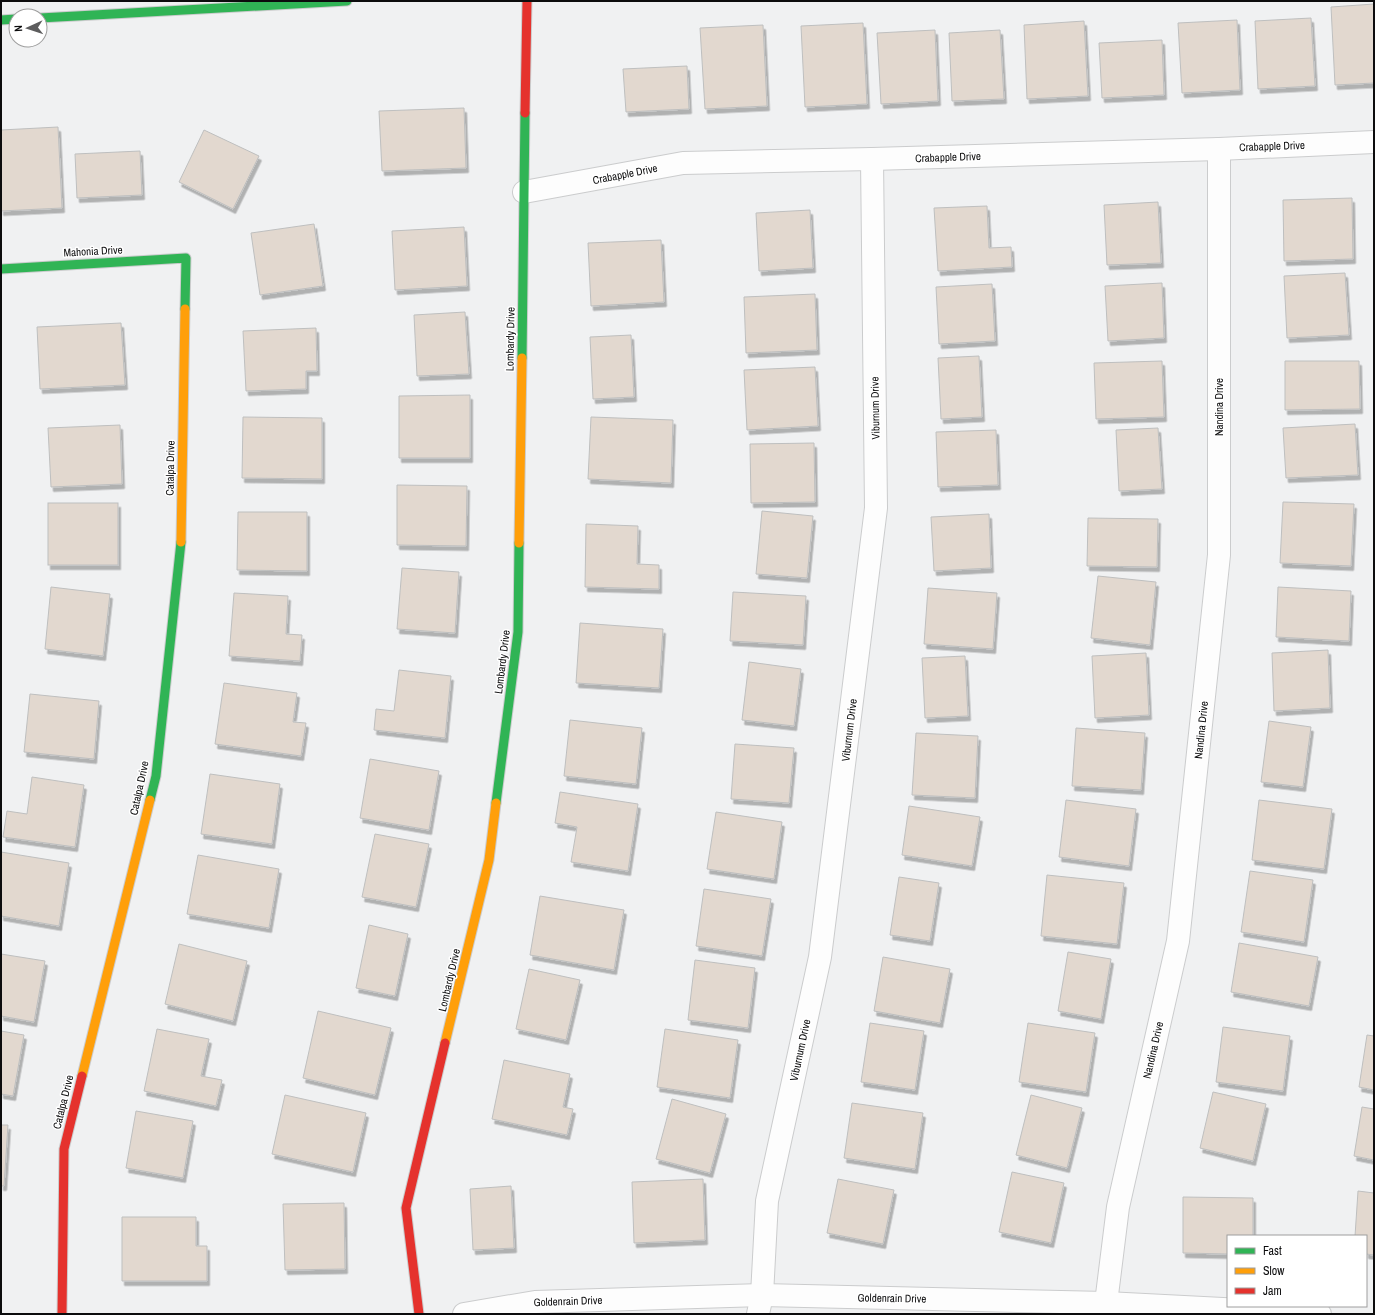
<svg xmlns="http://www.w3.org/2000/svg" width="1375" height="1315" viewBox="0 0 1375 1315" font-family="'Archivo Narrow',sans-serif">
	<style>
		.building { fill: #e2d8cf; stroke: #bebfbf; filter: url(#shadow) }
		.lines { fill: none; stroke-linecap: round; stroke-linejoin: round }
		.street-casing { stroke: #cbcccd; stroke-width: 24 }
		.fast-casing { stroke: #cbcccd; stroke-width: 11 }
		.slow-casing { stroke: #cbcccd; stroke-width: 11 }
		.jam-casing { stroke: #cbcccd; stroke-width: 11 }
		.street { stroke: #fdfdfd; stroke-width: 22 }
		.fast { stroke: #30b455; stroke-width: 9 }
		.slow { stroke: #ff9f0a; stroke-width: 9 }
		.jam { stroke: #e5322d; stroke-width: 9 }
		.labels { text-anchor: middle; stroke-width: 3; stroke-linejoin: round; paint-order: stroke }
		.street-label { font-size: 11px; fill: #0c0c0d; stroke: #fff }
	</style>
	<defs>
		<filter id="shadow"><feDropShadow dx="2.5" dy="4.5" stdDeviation="0" flood-color="#0004"/></filter>
	</defs>
	<rect width="100%" height="100%" fill="#f0f1f2"/>
	<g class="building">
		<polygon points="1374,4 1374,83 1335,85 1331,7"/>
		<polygon points="1311,18 1315,86 1258,89 1255,21"/>
		<polygon points="1237,20 1240,90 1182,93 1178,23"/>
		<polygon points="1084,21 1088,96 1027,99 1024,25"/>
		<polygon points="863,23 867,104 805,107 801,26"/>
		<polygon points="763,25 767,106 705,109 700,28"/>
		<polygon points="935,30 938,101 881,104 877,33"/>
		<polygon points="1000,30 1004,99 952,101 949,33"/>
		<polygon points="1162,40 1164,95 1102,98 1099,43"/>
		<polygon points="687,66 689,109 626,112 623,69"/>
		<polygon points="464,108 466,168 382,171 379,111"/>
		<polygon points="58,127 62,208 1,211 1,130"/>
		<polygon points="204,130 259,156 233,209 179,182"/>
		<polygon points="140,151 142,195 77,198 75,154"/>
		<polygon points="1352,198 1353,259 1284,261 1283,200"/>
		<polygon points="1158,202 1161,263 1107,265 1104,205"/>
		<polygon points="987,206 989,248 1011,247 1012,267 938,271 934,208"/>
		<polygon points="810,210 813,268 759,271 756,213"/>
		<polygon points="314,224 323,286 260,295 251,233"/>
		<polygon points="464,227 467,286 395,290 392,231"/>
		<polygon points="661,240 664,302 591,306 588,243"/>
		<polygon points="1345,273 1349,335 1287,338 1284,276"/>
		<polygon points="1162,283 1164,338 1108,341 1105,286"/>
		<polygon points="992,284 995,341 939,344 936,287"/>
		<polygon points="815,294 817,350 746,353 744,297"/>
		<polygon points="465,312 469,374 417,376 414,315"/>
		<polygon points="121,323 125,385 40,389 37,327"/>
		<polygon points="316,328 317,371 306,371 306,389 246,391 243,331"/>
		<polygon points="631,335 634,397 593,399 590,337"/>
		<polygon points="979,356 982,417 941,419 938,358"/>
		<polygon points="1162,361 1164,417 1096,419 1094,363"/>
		<polygon points="1285,361 1359,361 1360,409 1285,410"/>
		<polygon points="815,367 818,426 747,430 744,370"/>
		<polygon points="470,395 470,458 399,458 399,396"/>
		<polygon points="243,417 322,418 322,479 242,478"/>
		<polygon points="591,417 673,420 671,483 588,479"/>
		<polygon points="1355,424 1358,475 1286,478 1283,428"/>
		<polygon points="120,425 122,484 51,487 48,428"/>
		<polygon points="1158,428 1162,489 1119,491 1116,430"/>
		<polygon points="996,430 998,485 938,487 936,432"/>
		<polygon points="814,443 815,502 751,503 750,444"/>
		<polygon points="397,485 467,486 466,546 397,545"/>
		<polygon points="1283,502 1354,504 1351,566 1280,563"/>
		<rect x="48" y="503" width="70" height="62"/>
		<polygon points="762,511 813,516 807,578 756,574"/>
		<polygon points="238,512 307,512 307,571 237,570"/>
		<polygon points="989,514 991,568 934,571 931,517"/>
		<polygon points="1088,518 1158,519 1157,567 1087,566"/>
		<polygon points="586,524 638,526 637,564 659,565 659,589 585,587"/>
		<polygon points="402,568 459,572 455,633 397,629"/>
		<polygon points="1098,576 1156,582 1150,645 1091,638"/>
		<polygon points="51,587 110,594 103,656 45,649"/>
		<polygon points="1278,587 1351,591 1349,641 1276,637"/>
		<polygon points="928,588 997,593 993,649 924,644"/>
		<polygon points="733,592 806,596 803,645 730,641"/>
		<polygon points="234,593 288,596 286,634 302,635 300,661 229,656"/>
		<polygon points="580,623 663,629 659,688 576,683"/>
		<polygon points="1328,650 1330,708 1274,711 1272,653"/>
		<polygon points="1146,653 1149,715 1095,718 1092,656"/>
		<polygon points="965,656 968,716 925,718 922,658"/>
		<polygon points="749,662 801,669 794,726 742,720"/>
		<polygon points="399,670 451,676 445,738 374,730 376,709 394,711"/>
		<polygon points="224,683 297,693 293,722 306,723 301,756 215,744"/>
		<polygon points="30,694 99,701 94,759 24,752"/>
		<polygon points="570,720 642,728 636,784 564,776"/>
		<polygon points="1269,721 1311,727 1303,787 1261,782"/>
		<polygon points="1076,728 1145,733 1141,790 1072,786"/>
		<polygon points="916,733 978,736 975,798 912,795"/>
		<polygon points="735,744 794,748 789,803 731,799"/>
		<polygon points="370,759 439,771 429,830 360,818"/>
		<polygon points="210,774 280,784 272,844 201,834"/>
		<polygon points="32,777 84,785 75,847 3,837 7,811 27,814"/>
		<polygon points="560,792 638,804 628,871 571,862 577,827 555,823"/>
		<polygon points="1066,800 1136,809 1129,866 1059,857"/>
		<polygon points="1259,800 1332,809 1324,869 1252,860"/>
		<polygon points="909,806 980,817 972,866 902,855"/>
		<polygon points="716,812 782,822 774,879 707,869"/>
		<polygon points="375,834 429,844 416,907 362,897"/>
		<polygon points="1,852 69,863 59,926 1,916"/>
		<polygon points="198,855 279,869 269,928 187,914"/>
		<polygon points="1250,871 1313,880 1304,942 1241,932"/>
		<polygon points="1047,875 1124,883 1117,944 1041,936"/>
		<polygon points="899,877 939,883 930,941 890,935"/>
		<polygon points="704,889 771,899 762,956 696,946"/>
		<polygon points="540,896 624,910 614,970 530,955"/>
		<polygon points="369,925 408,934 395,996 356,988"/>
		<polygon points="1239,943 1318,957 1309,1006 1231,992"/>
		<polygon points="179,944 247,961 233,1021 165,1004"/>
		<polygon points="1068,952 1111,959 1101,1019 1058,1011"/>
		<polygon points="1,954 45,961 34,1022 1,1016"/>
		<polygon points="883,957 950,969 940,1023 874,1011"/>
		<polygon points="695,960 755,968 748,1028 688,1020"/>
		<polygon points="529,969 580,980 566,1040 516,1029"/>
		<polygon points="318,1011 391,1028 375,1095 303,1078"/>
		<polygon points="870,1023 924,1031 915,1090 861,1082"/>
		<polygon points="1028,1023 1095,1033 1086,1092 1019,1082"/>
		<polygon points="1223,1027 1290,1036 1283,1091 1216,1082"/>
		<polygon points="157,1029 209,1039 201,1076 222,1080 216,1106 144,1091"/>
		<polygon points="665,1029 738,1040 730,1098 657,1087"/>
		<polygon points="1,1031 24,1035 13,1096 1,1094"/>
		<polygon points="1367,1035 1374,1036 1374,1090 1359,1087"/>
		<polygon points="504,1060 570,1074 563,1107 573,1109 567,1135 492,1119"/>
		<polygon points="1213,1092 1266,1104 1253,1161 1200,1148"/>
		<polygon points="285,1095 366,1113 353,1172 272,1154"/>
		<polygon points="1031,1095 1082,1108 1067,1168 1016,1155"/>
		<polygon points="672,1099 726,1114 710,1173 656,1159"/>
		<polygon points="852,1103 923,1113 915,1169 844,1158"/>
		<polygon points="1362,1107 1374,1109 1374,1160 1354,1156"/>
		<polygon points="136,1111 193,1121 183,1178 126,1168"/>
		<polygon points="1,1125 8,1125 4,1186 1,1186"/>
		<polygon points="1012,1172 1064,1183 1051,1243 999,1232"/>
		<polygon points="703,1179 705,1240 634,1243 632,1182"/>
		<polygon points="838,1179 894,1190 883,1244 827,1233"/>
		<polygon points="511,1186 514,1248 473,1250 470,1189"/>
		<polygon points="1358,1191 1374,1193 1374,1255 1366,1254 1366,1236 1355,1236"/>
		<polygon points="1183,1197 1253,1198 1253,1236 1228,1236 1228,1254 1183,1253"/>
		<polygon points="344,1203 345,1269 285,1270 283,1204"/>
		<polygon points="122,1217 196,1217 196,1246 207,1246 207,1281 122,1281"/>
	</g>
	<g class="lines">
		<defs>
			<g id="street">
				<polyline points="524,192 683,163 872,159 1219,149 1374,142"/>
				<polyline points="1106,1303 1118,1207 1178,941 1219,555 1219,149"/>
				<polyline points="464,1314 535,1302 762,1295 1106,1303 1320,1314"/>
				<polyline points="758,1314 762,1295 767,1201 820,957 876,508 872,159"/>
			</g>
			<g id="fast">
				<polyline points="40,18 347,1"/>
				<polyline points="1,20 16,19"/>
				<polyline points="1,269 186,258 185,309"/>
				<polyline points="522,358 525,113"/>
				<polyline points="150,800 156,776 181,542"/>
				<polyline points="496,803 518,632 519,543"/>
			</g>
			<g id="slow">
				<polyline points="181,542 185,309"/>
				<polyline points="519,543 522,358"/>
				<polyline points="445,1043 489,860 496,803"/>
				<polyline points="82,1076 150,800"/>
			</g>
			<g id="jam">
				<polyline points="525,113 527,1"/>
				<polyline points="62,1314 64,1149 82,1076"/>
				<polyline points="419,1314 406,1208 445,1043"/>
			</g>
		</defs>
		<use href="#street" class="street-casing"/>
		<use href="#fast" class="fast-casing"/>
		<use href="#slow" class="slow-casing"/>
		<use href="#jam" class="jam-casing"/>
		<use href="#street" class="street"/>
		<use href="#fast" class="fast"/>
		<use href="#slow" class="slow"/>
		<use href="#jam" class="jam"/>
	</g>
	<g class="labels">
		<g class="street-label">
			<text transform="translate(1272 146) rotate(-2)" y="4">Crabapple Drive</text>
			<text transform="translate(948 157) rotate(-2)" y="4">Crabapple Drive</text>
			<text transform="translate(625 174) rotate(-11)" y="4">Crabapple Drive</text>
			<text transform="translate(93 251) rotate(-3)" y="4">Mahonia Drive</text>
			<text transform="translate(510 339) rotate(-89)" y="4">Lombardy Drive</text>
			<text transform="translate(1219 407) rotate(-90)" y="4">Nandina Drive</text>
			<text transform="translate(875 408) rotate(-91)" y="4">Viburnum Drive</text>
			<text transform="translate(170 468) rotate(-89)" y="4">Catalpa Drive</text>
			<text transform="translate(502 662) rotate(-83)" y="4">Lombardy Drive</text>
			<text transform="translate(849 730) rotate(-83)" y="4">Viburnum Drive</text>
			<text transform="translate(1201 730) rotate(-84)" y="4">Nandina Drive</text>
			<text transform="translate(139 788) rotate(-78)" y="4">Catalpa Drive</text>
			<text transform="translate(449 980) rotate(-77)" y="4">Lombardy Drive</text>
			<text transform="translate(800 1050) rotate(-78)" y="4">Viburnum Drive</text>
			<text transform="translate(1153 1050) rotate(-77)" y="4">Nandina Drive</text>
			<text transform="translate(63 1102) rotate(-76)" y="4">Catalpa Drive</text>
			<text transform="translate(892 1298) rotate(1)" y="4">Goldenrain Drive</text>
			<text transform="translate(568 1301) rotate(-2)" y="4">Goldenrain Drive</text>
		</g>
	</g>
	<rect width="1375" height="1315" fill="none" stroke="#0c0c0d" stroke-width="4"/>
	<rect x="1227" y="1235" width="140" height="72" fill="#ffffff" stroke="#9e9e9e"/>
	<rect x="1235" y="1248" width="20" height="6" fill="#30b455" stroke="#9e9e9e"/>
	<text x="1263" y="1255" font-size="12" fill="#0c0c0d">Fast</text>
	<rect x="1235" y="1268" width="20" height="6" fill="#ff9f0a" stroke="#9e9e9e"/>
	<text x="1263" y="1275" font-size="12" fill="#0c0c0d">Slow</text>
	<rect x="1235" y="1288" width="20" height="6" fill="#e5322d" stroke="#9e9e9e"/>
	<text x="1263" y="1295" font-size="12" fill="#0c0c0d">Jam</text>
	<g transform="translate(28 28) rotate(267)"><circle r="19" fill="#ffffff" stroke="#9e9e9e"/>
	<path d="M0-3L7 15L0 10L-7 15Z" fill="#5c5c5d"/>
	<text y="-6" font-size="11" font-weight="bold" text-anchor="middle" fill="#0c0c0d">N</text>
	</g>
</svg>
